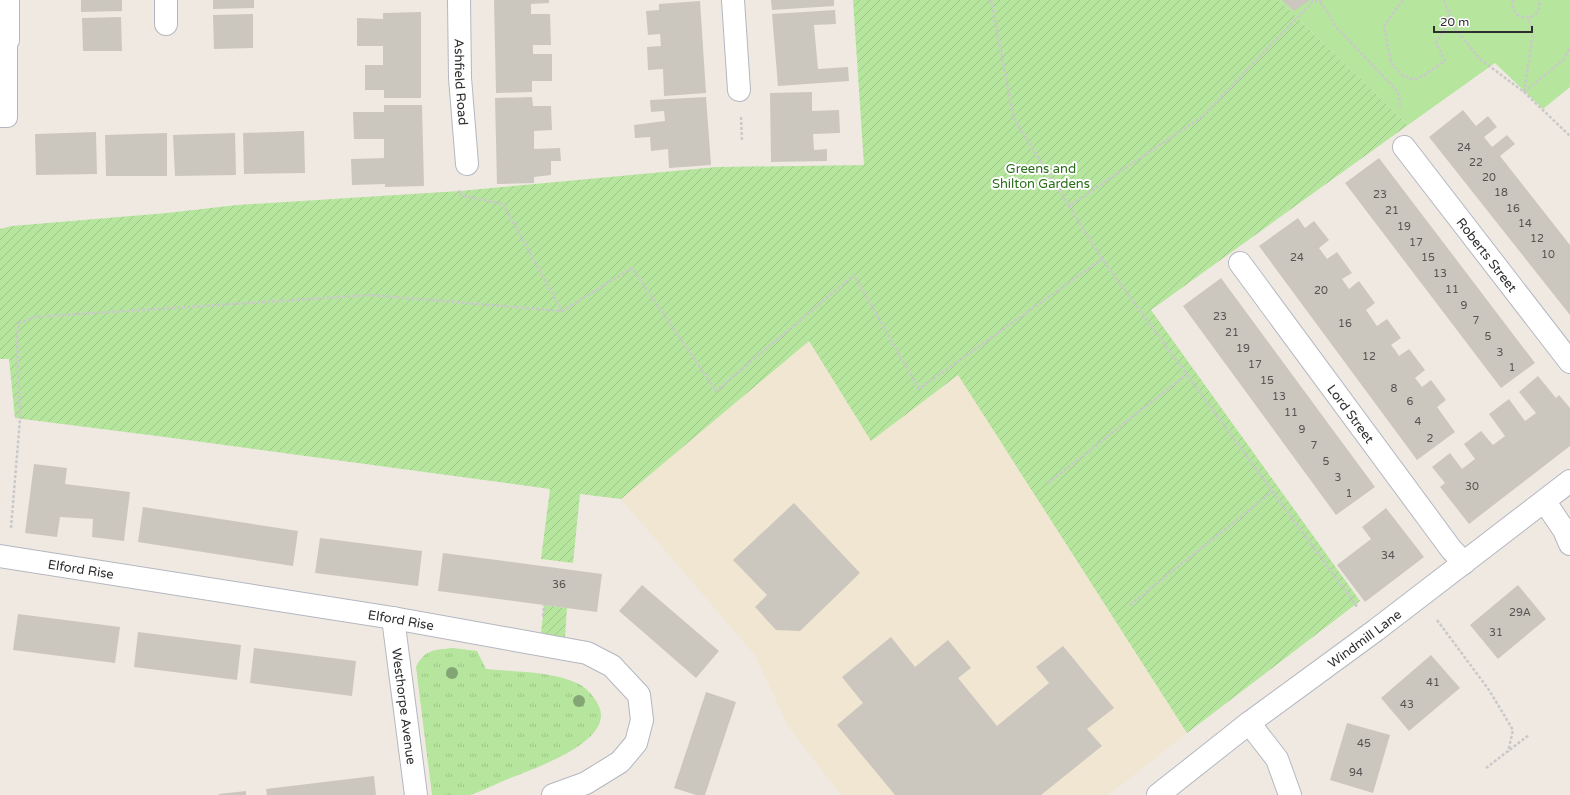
<svg xmlns="http://www.w3.org/2000/svg" width="1570" height="795" viewBox="0 0 1570 795" font-family="'Varela Round',sans-serif">
	<style>
		.education { fill: #f0e6d1 }
		.grass { fill: url(#grass-tufts) }
		.park { fill: #b6e59e }
		.garden { fill: url(#garden-furrows) }
		.building { fill: #cbc7bf }
		.lines { fill: none; stroke-linecap: round; stroke-linejoin: round }
		.lane-casing { stroke: #b4b7c1; stroke-width: 20 }
		.street-casing { stroke: #b4b7c1; stroke-width: 24 }
		.path { stroke: #c9c9c9; stroke-width: 2.5; stroke-dasharray: 3 2; stroke-linecap: butt }
		.lane { stroke: #fff; stroke-width: 18 }
		.street { stroke: #fff; stroke-width: 22 }
		.tree { fill: #84a574 }
		.labels { text-anchor: middle; stroke-width: 4; stroke-linejoin: round; paint-order: stroke }
		.number-label { font-size: 11px; fill: #555452 }
		.street-label { font-size: 13px; fill: #2e2e2e; stroke: #fff }
		.park-label { font-size: 13px; fill: #2c6e1b; stroke: #fff }
	</style>
	<defs>
		<pattern id="grass-tufts" width="24" height="20" patternUnits="userSpaceOnUse"><rect width="24" height="20" fill="#b6e59e"/><path d="M3 7l-1-3M5 7V3M7 7l1-3M15 17l-1-3M17 17v-4M19 17l1-3" fill="none" stroke="#9dc588"/></pattern>
		<pattern id="garden-furrows" width="10" height="10" patternUnits="userSpaceOnUse"><rect width="10" height="10" fill="#b6e59e"/><path d="M-1 1l2-2M0 10L10 0M9 11l2-2" fill="none" stroke="#9dc588"/></pattern>
	</defs>
	<rect width="100%" height="100%" fill="#efe9e1"/>
	<polygon class="education" points="809,341 871,441 958,375 1187,733 1108,795 841,795 788,726 755,655 621,499"/>
	<path class="grass" d="M 453,648 L 477,651 L 486,669 C 514,672 553,671 579,684 C 586,688 592,694 596,701 C 623,740 532,769 508,779 C 495,784 481,792 469,795 C 461,795 441,795 432,795 L 416,667 C 425,649 434,650 453,648 Z"/>
	<polygon class="park" points="1279,0 1570,0 1570,87 1543,109 1495,63 1408,125"/>
	<g class="garden">
		<polygon points="853,0 1279,0 1408,125 1151,310 1360,601 1187,733 958,375 871,441 809,341 621,499 580,494 573,563 541,559 550,489 165,437 15,418 9,359 0,359 0,229 12,226 167,213 237,205 460,191 717,167 864,165"/>
		<polygon points="544,605 567,608 565,637 541,634"/>
	</g>
	<g class="building">
		<polygon points="81,0 122,0 122,11 81,12"/>
		<polygon points="213,0 254,0 254,8 213,9"/>
		<polygon points="494,0 549,0 549,3 531,4 531,14 550,14 551,45 533,45 533,54 552,54 552,81 532,81 532,92 496,93"/>
		<polygon points="771,0 834,0 834,6 772,10"/>
		<polygon points="1282,0 1310,0 1294,11"/>
		<polygon points="700,1 706,93 664,96 663,69 648,70 647,47 661,46 660,34 648,35 646,11 659,10 659,4"/>
		<polygon points="835,10 836,24 814,25 818,69 848,67 849,81 778,86 772,14"/>
		<polygon points="421,12 421,98 384,98 384,90 365,90 365,65 383,65 383,46 357,46 357,18 383,19 383,13"/>
		<polygon points="253,14 253,48 214,49 213,15"/>
		<polygon points="121,17 122,51 83,51 82,18"/>
		<polygon points="812,92 812,111 839,110 840,133 813,134 814,150 827,149 827,161 771,162 770,93"/>
		<polygon points="532,97 533,106 551,106 552,130 534,131 534,149 560,148 561,161 551,161 551,175 534,177 534,183 497,184 495,98"/>
		<polygon points="706,97 711,165 669,168 668,149 651,151 650,137 635,138 634,125 665,121 664,111 651,112 650,100"/>
		<polygon points="384,105 422,105 424,186 385,187 385,184 352,185 351,159 384,158 384,139 354,139 353,112 384,112"/>
		<polygon points="1463,110 1476,126 1488,116 1497,127 1484,137 1492,147 1507,135 1515,144 1500,156 1570,245 1570,315 1429,137"/>
		<polygon points="304,131 305,173 244,174 243,133"/>
		<polygon points="96,132 97,174 36,175 35,134"/>
		<polygon points="167,133 167,176 106,176 105,135"/>
		<polygon points="235,133 236,175 175,176 173,135"/>
		<polygon points="1379,158 1535,363 1501,388 1345,183"/>
		<polygon points="1298,218 1305,228 1314,221 1329,240 1319,248 1327,259 1337,252 1352,273 1342,279 1349,289 1359,281 1375,303 1366,310 1377,326 1387,319 1401,338 1391,345 1395,350 1399,356 1409,349 1425,370 1415,378 1419,383 1422,387 1431,380 1446,400 1437,407 1455,432 1417,460 1259,246"/>
		<polygon points="1221,278 1375,487 1336,515 1183,306"/>
		<polygon points="1538,376 1556,398 1559,395 1570,408 1570,446 1469,524 1440,487 1445,483 1432,467 1450,453 1462,469 1475,459 1464,444 1481,431 1493,445 1505,436 1489,414 1509,399 1525,421 1536,413 1519,392"/>
		<polygon points="34,464 67,468 65,484 130,492 124,541 92,537 93,519 60,517 57,537 25,533"/>
		<polygon points="794,503 860,573 800,631 776,630 755,607 767,595 733,560"/>
		<polygon points="143,507 298,531 293,566 138,542"/>
		<polygon points="1386,508 1424,557 1365,602 1337,565 1371,539 1362,527"/>
		<polygon points="320,538 422,551 418,586 315,573"/>
		<polygon points="443,553 602,574 597,612 438,591"/>
		<polygon points="642,585 719,651 696,678 619,611"/>
		<polygon points="1518,585 1546,619 1498,659 1470,625"/>
		<polygon points="18,614 120,627 115,663 13,650"/>
		<polygon points="138,632 241,645 237,680 134,667"/>
		<polygon points="891,637 915,667 948,640 971,668 958,678 997,726 1049,683 1036,667 1063,646 1114,708 1087,729 1102,746 1041,795 895,795 837,725 863,703 842,677"/>
		<polygon points="254,648 356,661 352,696 250,683"/>
		<polygon points="1431,655 1460,688 1409,731 1381,698"/>
		<polygon points="706,692 736,702 705,795 696,795 674,788"/>
		<polygon points="1347,723 1390,735 1373,793 1330,780"/>
		<polygon points="374,776 376,795 267,795 266,789"/>
		<polygon points="246,791 246,795 219,795 219,794"/>
	</g>
	<g class="lines">
		<defs>
			<polyline id="lane" points="0,118 8,118 8,40"/>
			<g id="street">
				<polyline points="8,0 8,40"/>
				<polyline points="166,0 166,24"/>
				<path id="s1" d="M 459,0 L 460,78 L 467,164"/>
				<polyline points="733,0 739,90"/>
				<path id="s2" d="M 1404,147 L 1570,362"/>
				<path id="s3" d="M 1240,263 L 1451,549 L 1464,563"/>
				<polyline points="1545,502 1564,530 1570,544"/>
				<path id="s4" d="M 0,556 L 393,618 L 587,653 L 612,666 L 639,695 L 642,720 L 636,743 L 620,762 L 586,783 L 553,795"/>
				<path id="s5" d="M 393,618 L 416,795"/>
				<polyline points="1249,723 1277,759 1290,795"/>
				<path id="s6" d="M 1158,795 L 1249,723 L 1376,630 L 1570,481"/>
			</g>
		</defs>
		<use href="#lane" class="lane-casing"/>
		<use href="#street" class="street-casing"/>
		<g class="path">
			<polyline points="991,0 1014,119 1069,206"/>
			<polyline points="1322,0 1319,1 1327,11 1335,26 1398,92 1401,109"/>
			<polyline points="1403,0 1384,26 1391,63 1402,75 1414,80 1424,75 1445,61 1436,43 1451,20"/>
			<polyline points="1444,0 1453,26 1480,59 1524,92 1570,136"/>
			<path d="M 1513,0 C 1509,24 1544,23 1539,0"/>
			<polyline points="1524,92 1533,34 1528,17"/>
			<polyline points="1524,92 1563,60 1570,48"/>
			<polyline points="741,117 742,142"/>
			<polyline points="1102,259 1069,206 1203,116 1313,1 1319,1"/>
			<polyline points="562,311 632,268 716,391 854,275 919,389 1102,259 1358,608"/>
			<polyline points="1048,483 1187,374"/>
			<polyline points="11,528 20,419 17,338 19,323 35,317 370,295 562,311 503,204 459,195 460,190"/>
			<polyline points="1130,605 1273,491"/>
			<polyline points="543,616 544,605"/>
			<polyline points="1437,620 1489,690 1513,730 1508,752"/>
			<polyline points="1486,768 1529,735"/>
		</g>
		<use href="#lane" class="lane"/>
		<use href="#street" class="street"/>
	</g>
	<g class="tree">
		<circle cx="452" cy="673" r="6"/>
		<circle cx="579" cy="701" r="6"/>
	</g>
	<g class="labels">
		<g class="number-label">
			<text x="1464" y="151">24</text>
			<text x="1476" y="166">22</text>
			<text x="1489" y="181">20</text>
			<text x="1501" y="196">18</text>
			<text x="1380" y="198">23</text>
			<text x="1513" y="212">16</text>
			<text x="1392" y="214">21</text>
			<text x="1525" y="227">14</text>
			<text x="1404" y="230">19</text>
			<text x="1537" y="242">12</text>
			<text x="1416" y="246">17</text>
			<text x="1548" y="258">10</text>
			<text x="1297" y="261">24</text>
			<text x="1428" y="261">15</text>
			<text x="1440" y="277">13</text>
			<text x="1452" y="293">11</text>
			<text x="1321" y="294">20</text>
			<text x="1464" y="309">9</text>
			<text x="1220" y="320">23</text>
			<text x="1476" y="324">7</text>
			<text x="1345" y="327">16</text>
			<text x="1232" y="336">21</text>
			<text x="1488" y="340">5</text>
			<text x="1243" y="352">19</text>
			<text x="1500" y="356">3</text>
			<text x="1369" y="360">12</text>
			<text x="1255" y="368">17</text>
			<text x="1512" y="371">1</text>
			<text x="1267" y="384">15</text>
			<text x="1394" y="392">8</text>
			<text x="1279" y="400">13</text>
			<text x="1410" y="405">6</text>
			<text x="1291" y="416">11</text>
			<text x="1418" y="425">4</text>
			<text x="1302" y="433">9</text>
			<text x="1430" y="442">2</text>
			<text x="1314" y="449">7</text>
			<text x="1326" y="465">5</text>
			<text x="1338" y="481">3</text>
			<text x="1472" y="490">30</text>
			<text x="1349" y="497">1</text>
			<text x="1388" y="559">34</text>
			<text x="559" y="588">36</text>
			<text x="1520" y="616">29A</text>
			<text x="1496" y="636">31</text>
			<text x="1433" y="686">41</text>
			<text x="1407" y="708">43</text>
			<text x="1364" y="747">45</text>
			<text x="1356" y="776">94</text>
		</g>
		<g class="street-label">
			<text dy="5" stroke="none"><textPath href="#s1" startOffset="82">Ashfield Road</textPath></text>
			<text dy="5" stroke="none"><textPath href="#s2" startOffset="136">Roberts Street</textPath></text>
			<text dy="5" stroke="none"><textPath href="#s3" startOffset="187">Lord Street</textPath></text>
			<text dy="5" stroke="none"><textPath href="#s4" startOffset="82">Elford Rise</textPath></text>
			<text dy="5" stroke="none"><textPath href="#s4" startOffset="406">Elford Rise</textPath></text>
			<text dy="5" stroke="none"><textPath href="#s6" startOffset="259">Windmill Lane</textPath></text>
			<text dy="5" stroke="none"><textPath href="#s5" startOffset="89">Westhorpe Avenue</textPath></text>
		</g>
		<g class="park-label">
			<text x="1041" y="173">Greens and<tspan x="1041" dy="15">Shilton Gardens</tspan></text>
		</g>
	</g>
	<path d="M1434 26v6h98v-6" fill="none" stroke="#2e2e2e" stroke-width="2"/>
	<text x="1440" y="26" font-size="12" fill="#2e2e2e" stroke="#ffffff" stroke-width="3" paint-order="stroke">20 m</text>
</svg>
